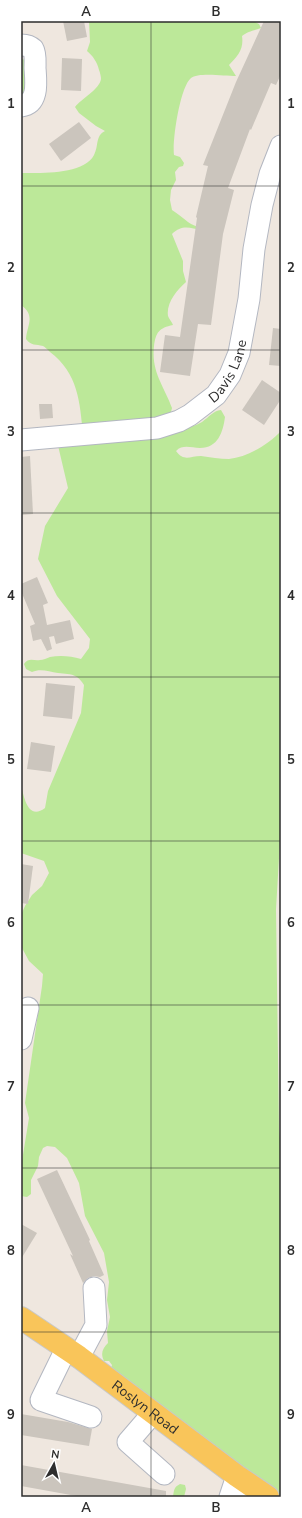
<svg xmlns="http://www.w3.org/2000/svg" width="302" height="1518" viewBox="0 0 302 1518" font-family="'Nunito Sans',sans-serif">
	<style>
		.green { fill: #bce899 }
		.building { fill: #cbc5bd }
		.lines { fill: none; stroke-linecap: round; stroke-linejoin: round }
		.minor-casing { stroke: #b3b7c1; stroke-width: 23 }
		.major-casing { stroke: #c8c8c8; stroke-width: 24 }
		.minor { stroke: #fff; stroke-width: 21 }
		.major { stroke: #f9c55a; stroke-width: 22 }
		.grid { fill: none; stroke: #2d2d2d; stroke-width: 1; stroke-opacity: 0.55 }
		.labels { text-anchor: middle; stroke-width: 3.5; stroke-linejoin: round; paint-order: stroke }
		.street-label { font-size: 14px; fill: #2d2d2d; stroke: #fff }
		.neatline { fill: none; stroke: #2d2d2d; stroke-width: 1.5 }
		.grid-label { font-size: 13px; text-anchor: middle; font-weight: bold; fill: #2d2d2d }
	</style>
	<rect width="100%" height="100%" fill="#efe7df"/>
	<g class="green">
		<path d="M 89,21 L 253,21 L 259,24 L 261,28 C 253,31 248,31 242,36 C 244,49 238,56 229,65 L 236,76 C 225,76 198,72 191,78 C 180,87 172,141 174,155 L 180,157 L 184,163 L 183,166 L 179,167 L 175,172 L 176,180 L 171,190 L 170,200 L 172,210 C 178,214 183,218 188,222 C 193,226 197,225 202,230 C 190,228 182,224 172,234 L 183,261 L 183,271 L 186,282 C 177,290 166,303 168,316 C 169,319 172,322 173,325 C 159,328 156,332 154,346 C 151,372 164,386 172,408 L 170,416 L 180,428 C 188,428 195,426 202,422 C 209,417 213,411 221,410 L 225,417 C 223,432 218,448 200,448 C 191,448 183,444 176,451 C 184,462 190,456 201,456 C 210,457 220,459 229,459 C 248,457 269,444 281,431 L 281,824 L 276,909 L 279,1130 L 281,1146 L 281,1497 L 268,1497 L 108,1380 L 112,1365 L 109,1361 L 104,1361 C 100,1353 103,1348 108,1343 L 107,1331 L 110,1317 L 107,1300 L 109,1282 L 104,1253 L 85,1216 L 79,1183 L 67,1158 L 55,1147 L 47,1146 L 43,1148 L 39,1157 L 38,1166 L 31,1180 L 31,1194 L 27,1197 L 21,1196 L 21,1167 L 29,1118 L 25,1103 L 42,986 L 43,974 L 29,961 L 22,948 L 21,915 L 25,906 L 32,895 L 42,886 L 49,873 L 44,861 L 21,853 L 21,785 C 24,797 28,821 45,808 L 48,791 L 81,713 L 84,685 C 82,682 80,679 77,677 C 70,673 65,674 58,673 C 49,672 41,668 32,672 L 26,669 L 24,664 C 29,657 33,661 40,660 C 43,660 47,658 50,657 C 60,655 71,656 81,659 L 89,648 L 90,639 L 57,596 L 38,559 L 45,526 L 68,488 L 56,437 L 83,435 C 80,402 78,373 50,352 C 48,350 45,347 43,346 C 36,344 31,346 26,339 C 27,325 36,316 21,305 L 21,173 C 40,173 84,175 94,155 C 99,146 95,136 105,131 L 96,126 L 79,113 L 75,107 C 81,99 100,89 101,79 C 101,77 100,72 99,70 C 97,62 93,56 87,51 L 90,42 Z"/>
		<polygon points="21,59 26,60 27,91 21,96"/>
		<path d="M 180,1484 L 185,1485 L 186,1489 L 184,1497 L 173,1497 C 174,1490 174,1487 180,1484 Z"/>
	</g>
	<g class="building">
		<polygon points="63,21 84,21 87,37 67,41"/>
		<polygon points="264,21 281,21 281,74 276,85 271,83 251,130 250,129 228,188 234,190 223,234 211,325 198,324 190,376 160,372 165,335 180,337 197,218 196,217 208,166 203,165 236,82"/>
		<polygon points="62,58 82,59 81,91 61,90"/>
		<polygon points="79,122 91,138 61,161 49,144"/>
		<polygon points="273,328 281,329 281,366 269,365"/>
		<polygon points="262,380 281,393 281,399 264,425 242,410"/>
		<polygon points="39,404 52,404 53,418 40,419"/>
		<polygon points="30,456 33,514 21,515 21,457"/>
		<polygon points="37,577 48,603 43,605 47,625 70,620 74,639 56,644 54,636 49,637 52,649 47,651 41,639 33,641 30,626 35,624 21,591 21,584"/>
		<polygon points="46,683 75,686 72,719 43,716"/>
		<polygon points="31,742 55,746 51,772 27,769"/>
		<polygon points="21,864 33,866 28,904 21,903"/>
		<polygon points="57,1170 90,1240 89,1241 104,1275 100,1277 94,1276 88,1278 83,1283 70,1254 73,1256 37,1179"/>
		<polygon points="21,1224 37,1233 21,1259"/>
		<polygon points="21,1414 68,1422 92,1429 89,1446 21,1435"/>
		<polygon points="21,1465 166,1491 166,1497 82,1497 21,1486"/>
	</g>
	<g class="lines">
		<defs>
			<g id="minor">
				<path d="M 21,45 C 25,45 30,46 33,49 C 36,54 35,63 35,68 C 36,82 39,104 21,106"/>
				<path id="s1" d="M 21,440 L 157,428 L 179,421 L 190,415 L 216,395 L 230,375 L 239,353 L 249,299 L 254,249 L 262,205 L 270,174 L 281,146"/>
				<polyline points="21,1039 28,1008"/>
				<polyline points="66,1349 41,1400 91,1417"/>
				<polyline points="79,1357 96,1325 94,1288"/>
				<polyline points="153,1413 128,1442 164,1474"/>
				<polyline points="230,1497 237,1476 248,1488"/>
			</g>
			<g id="major">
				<path id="s2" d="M 21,1318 L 79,1357 L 237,1476 L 268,1497"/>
			</g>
		</defs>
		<use href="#minor" class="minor-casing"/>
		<use href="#major" class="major-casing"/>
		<use href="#minor" class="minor"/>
		<use href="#major" class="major"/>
	</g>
	<path class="grid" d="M 151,21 L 151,1497M 21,186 L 281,186M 21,350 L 281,350M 21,513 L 281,513M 21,677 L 281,677M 21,841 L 281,841M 21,1005 L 281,1005M 21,1168 L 281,1168M 21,1332 L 281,1332"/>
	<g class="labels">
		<g class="street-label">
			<text dy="5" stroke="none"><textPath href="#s1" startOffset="232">Davis Lane</textPath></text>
			<text dy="5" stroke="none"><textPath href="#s2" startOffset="153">Roslyn Road</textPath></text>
		</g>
	</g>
	<rect width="302" height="1518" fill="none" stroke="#ffffff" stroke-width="44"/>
	<g transform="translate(54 1464) rotate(8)" stroke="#ffffff" stroke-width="3" paint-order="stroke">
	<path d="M0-3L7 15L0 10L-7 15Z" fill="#2d2d2d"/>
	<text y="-6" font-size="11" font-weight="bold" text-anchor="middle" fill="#2d2d2d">N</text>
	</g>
	<rect x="22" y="22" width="258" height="1474" class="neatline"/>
	<g class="grid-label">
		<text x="86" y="16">A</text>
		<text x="216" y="16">B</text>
		<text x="11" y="108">1</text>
		<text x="291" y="108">1</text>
		<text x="11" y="272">2</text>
		<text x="291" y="272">2</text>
		<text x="11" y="436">3</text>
		<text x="291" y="436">3</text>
		<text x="11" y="600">4</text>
		<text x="291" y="600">4</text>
		<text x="11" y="764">5</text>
		<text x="291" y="764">5</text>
		<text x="11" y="927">6</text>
		<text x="291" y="927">6</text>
		<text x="11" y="1091">7</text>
		<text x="291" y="1091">7</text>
		<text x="11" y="1255">8</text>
		<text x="291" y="1255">8</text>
		<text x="11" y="1419">9</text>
		<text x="291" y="1419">9</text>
		<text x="86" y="1512">A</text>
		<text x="216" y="1512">B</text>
	</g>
</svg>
